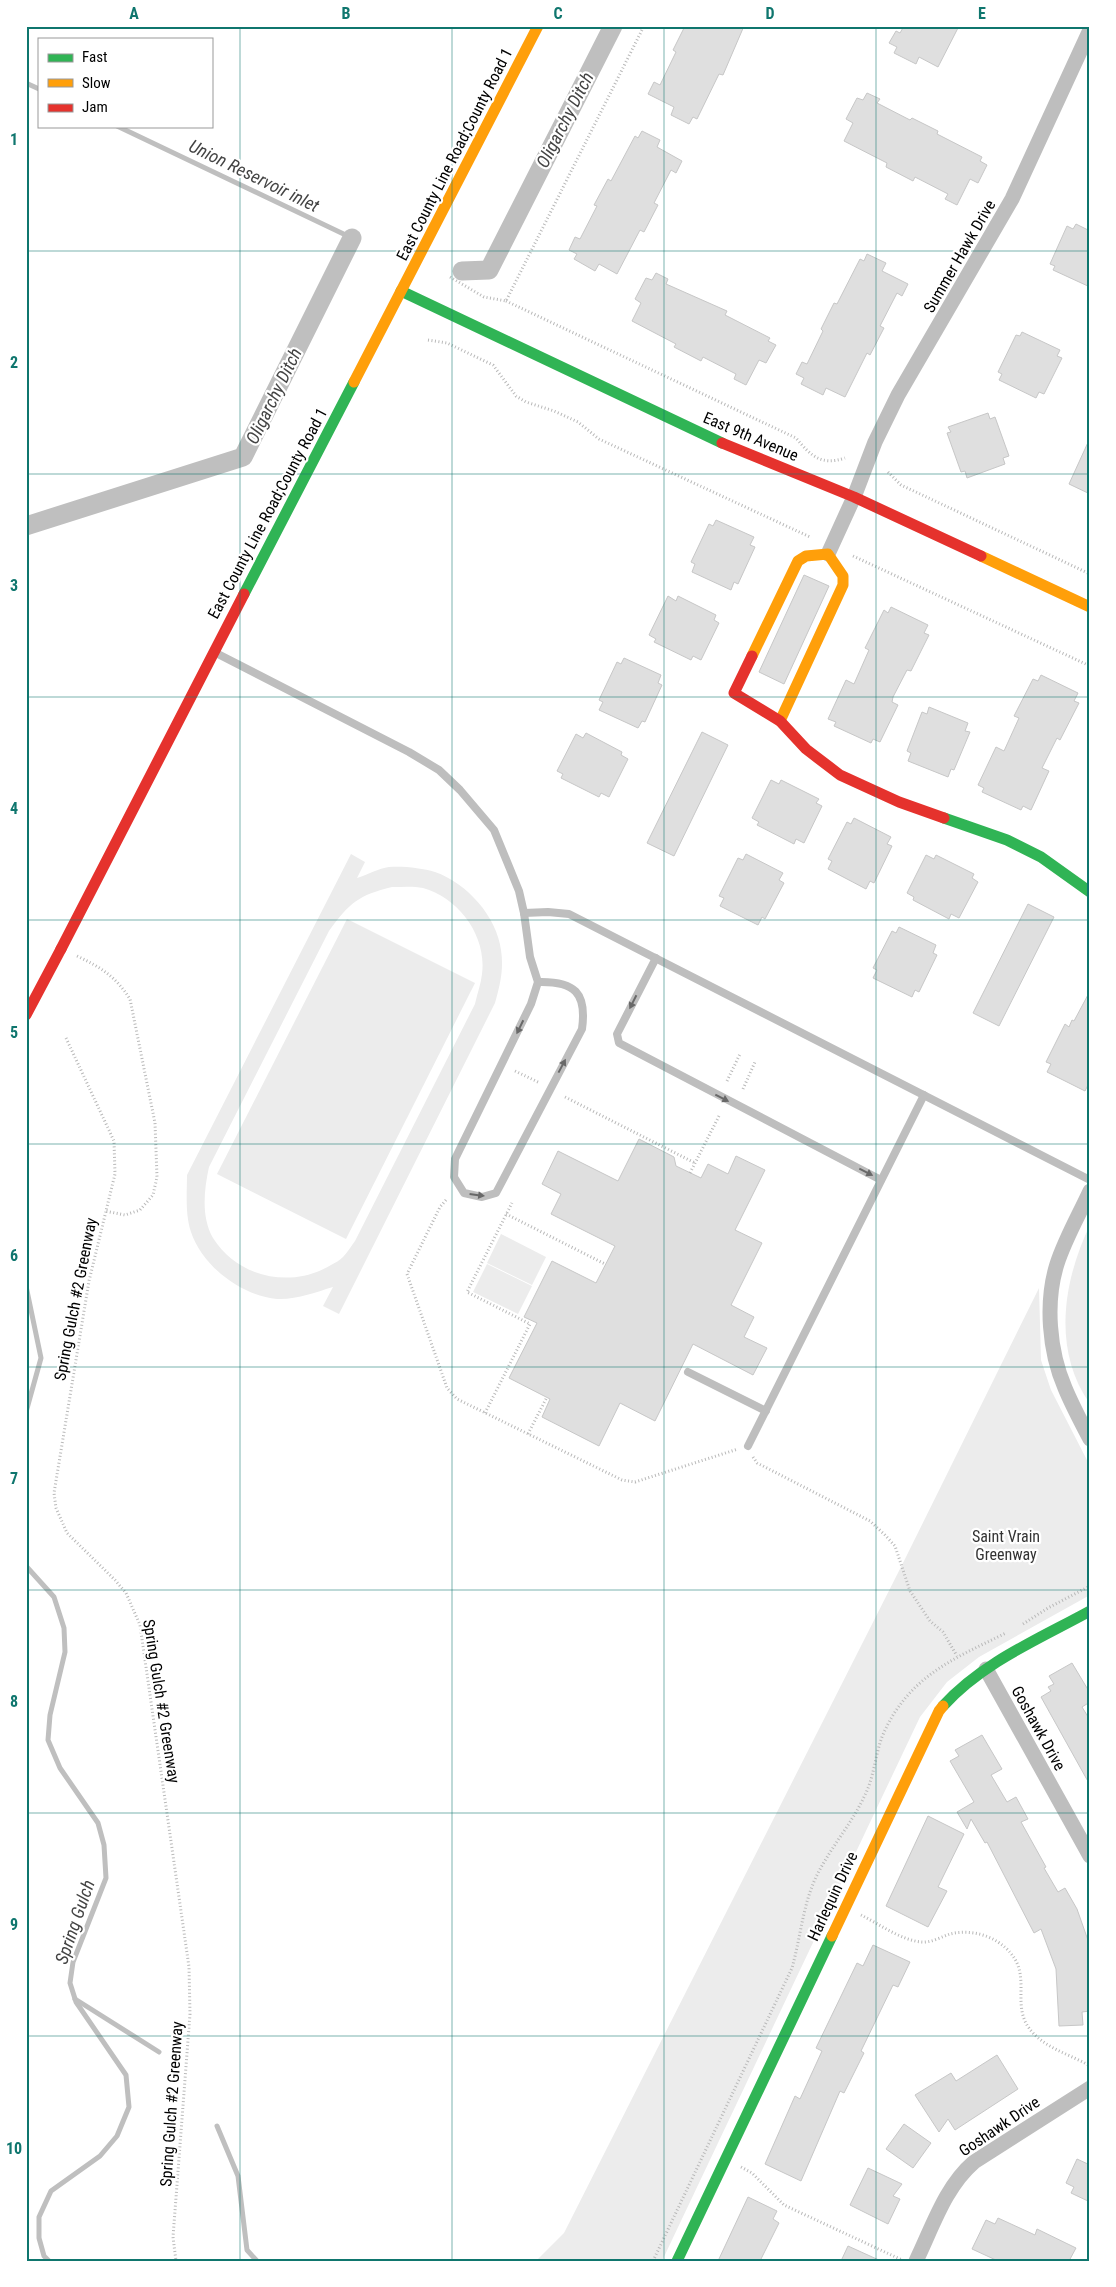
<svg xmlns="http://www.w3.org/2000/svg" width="1116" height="2287" viewBox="0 0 1116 2287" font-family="'Roboto Condensed',sans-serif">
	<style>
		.green { fill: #ececec; fill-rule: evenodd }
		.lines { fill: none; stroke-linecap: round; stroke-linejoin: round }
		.stream { stroke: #bfbfbf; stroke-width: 5 }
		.canal { stroke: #bfbfbf; stroke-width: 19 }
		.building { fill: #dfdfdf; stroke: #c7c7c7 }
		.path { stroke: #b9b9b9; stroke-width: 3; stroke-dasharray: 1 2.5; stroke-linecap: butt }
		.lane { stroke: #bebebe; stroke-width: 8 }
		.street { stroke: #bebebe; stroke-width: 15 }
		.fast { stroke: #30b455; stroke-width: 11 }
		.slow { stroke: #ff9f0a; stroke-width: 11 }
		.jam { stroke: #e5322d; stroke-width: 11 }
		.jam-bridge { stroke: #e5322d; stroke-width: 11 }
		.oneway { fill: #686868 }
		.grid { fill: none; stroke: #0f766e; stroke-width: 1; stroke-opacity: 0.55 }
		.labels { text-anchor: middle; stroke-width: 4.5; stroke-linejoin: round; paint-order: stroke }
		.street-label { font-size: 16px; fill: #000; stroke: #fff }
		.park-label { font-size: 16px; fill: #333; stroke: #fff }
		.water-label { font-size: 18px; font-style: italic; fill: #444; stroke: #fff }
		.neatline { fill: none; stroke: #0f766e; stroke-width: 2 }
		.grid-label { font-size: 16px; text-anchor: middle; font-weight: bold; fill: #0f766e }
	</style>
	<rect width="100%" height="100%" fill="#fff"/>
	<g class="green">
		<path d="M 351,854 L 365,862 L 357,878 C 367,875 379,868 389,867 C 404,866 422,868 435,872 C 467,883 497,917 501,950 C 504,969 500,985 495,1003 L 339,1314 L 323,1306 L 333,1287 C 316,1292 296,1300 277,1299 C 242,1296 202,1266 191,1232 C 185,1214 187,1193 187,1175 ZM 392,887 C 402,887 414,886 423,888 C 459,898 487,936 482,974 C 481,984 477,994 475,1004 L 355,1241 C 351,1246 348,1252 343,1257 C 340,1260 335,1263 331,1265 C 292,1289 238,1278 213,1238 C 201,1217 204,1190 209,1167 L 329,931 C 349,903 359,895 392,887 Z"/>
		<polygon points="347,919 475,983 346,1239 217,1174"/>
		<path d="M 1090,1225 L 1090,1404 C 1052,1350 1063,1281 1090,1225 Z"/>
		<polygon points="501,1234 546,1257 532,1285 487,1263"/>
		<polygon points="487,1264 532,1286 518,1314 473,1292"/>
		<polygon points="1039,1288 1041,1360 1051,1390 1090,1466 1090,1595 979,1657 947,1682 920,1717 662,2261 536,2261 564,2233 905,1559"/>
	</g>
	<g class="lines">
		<g class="stream">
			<polyline points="26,83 39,89"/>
			<polyline points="117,126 352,238"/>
			<polyline points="26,1286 41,1358 26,1412"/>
			<polyline points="26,1566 54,1597 64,1628 65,1652 50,1715 48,1740 60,1768 98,1823 104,1845 106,1878 73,1962 70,1983 76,2002 126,2075 129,2107 117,2136 100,2156 51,2191 39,2217 39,2238 44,2256 49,2261"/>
			<polyline points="75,1999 159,2052"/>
			<polyline points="217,2126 238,2176 247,2250 257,2261"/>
		</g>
		<g class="canal">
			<polyline points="462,271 489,270 613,26"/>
			<polyline points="26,526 243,457 352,238"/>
		</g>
	</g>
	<g class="building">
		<polygon points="685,26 744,26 723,75 719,74 697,119 693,117 689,124 671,115 674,107 648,94 654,82 660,85 676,52 673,50"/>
		<polygon points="904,26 959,26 938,67 919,57 916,64 894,53 897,47 889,43 896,31 900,33"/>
		<polygon points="867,93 880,99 877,103 910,120 912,118 938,131 937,134 982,157 980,161 987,165 978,183 970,179 957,205 945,199 948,194 915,177 913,181 886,167 887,163 844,141 853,123 846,119 857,98 863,100"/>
		<polygon points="642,131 660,140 657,147 682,161 676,173 671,170 654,203 658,205 644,232 640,230 617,274 599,264 595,271 574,259 577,254 569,250 575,237 580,239 597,206 594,205 608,179 611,181 635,136 638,138"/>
		<polygon points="1076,224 1090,231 1090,287 1053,270 1055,266 1050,264 1067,226 1073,229"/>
		<polygon points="867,254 886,263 882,271 908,284 902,296 897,293 880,326 884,328 870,355 867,353 845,397 826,388 823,395 801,384 804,378 796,374 802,362 807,364 823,331 821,329 834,303 837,304 860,259 864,261"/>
		<polygon points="656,273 668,279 666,284 727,311 725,315 770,338 768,341 776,345 766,363 759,360 746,385 734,379 736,374 703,357 701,361 674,347 676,344 632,321 641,303 635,299 646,278 652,280"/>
		<polygon points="1022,332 1060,350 1057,356 1062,358 1044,394 1039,392 1036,398 999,380 1002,374 998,372 1016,335 1020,336"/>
		<polygon points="988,413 990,419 995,417 1009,456 1003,458 1005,464 967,478 965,471 961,472 947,433 951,432 948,427"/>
		<polygon points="1090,438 1090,494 1069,484"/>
		<polygon points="716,520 754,537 750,545 755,547 738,584 734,582 731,590 692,572 695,564 691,562 709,524 713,526"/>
		<polygon points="804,575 829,586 784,684 759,672"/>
		<polygon points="668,596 676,601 678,596 716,615 714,620 719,623 701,660 693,656 691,660 654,642 656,639 649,635"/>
		<polygon points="891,607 928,625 924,633 929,635 911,671 907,670 893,697 892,702 898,705 880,742 873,739 871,743 834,726 836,722 828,719 846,680 854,684 869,650 865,648 884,610 888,613"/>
		<polygon points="624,658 661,675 658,683 662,685 645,722 642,721 638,728 599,710 603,702 599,700 617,662 621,664"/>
		<polygon points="1041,675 1078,693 1074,701 1079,703 1060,740 1057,738 1042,768 1049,771 1031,810 1023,806 1021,810 982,792 984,788 978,785 996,747 1004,751 1019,718 1014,716 1033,679 1038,681"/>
		<polygon points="929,707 968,723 965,731 970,732 954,770 951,769 948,777 908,761 911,753 907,751 922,712 927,714"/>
		<polygon points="702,732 728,745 674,856 647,843"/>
		<polygon points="586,733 622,752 621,755 628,759 609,797 601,793 599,797 561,778 563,774 557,771 576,734 583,738"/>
		<polygon points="771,780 779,784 781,780 819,799 816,803 822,806 804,843 796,839 794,844 757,825 759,822 752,818"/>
		<polygon points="854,818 891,837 887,844 892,846 874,883 870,881 866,889 828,869 832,861 828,859 847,822 851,824"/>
		<polygon points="746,854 783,873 779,880 784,883 765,919 762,917 758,925 720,906 724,898 719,896 738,858 743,860"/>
		<polygon points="926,855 934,859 936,855 974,874 972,878 978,882 959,918 951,914 949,919 913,900 914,897 907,893"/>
		<polygon points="1028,904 1054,917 999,1026 973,1013"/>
		<polygon points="899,927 936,945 933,953 937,955 919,992 915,990 912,997 873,978 877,970 873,968 892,931 896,933"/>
		<polygon points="1090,991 1090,1081 1085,1091 1047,1072 1051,1064 1046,1062 1065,1024 1069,1027 1072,1020 1074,1021"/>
		<polygon points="639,1139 674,1157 676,1166 701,1178 708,1164 728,1174 736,1156 765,1170 735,1230 762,1243 731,1305 754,1317 744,1337 767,1348 753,1375 693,1344 655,1421 620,1403 599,1446 542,1417 550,1399 509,1378 537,1323 524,1317 552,1261 596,1283 615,1246 551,1214 561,1194 542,1184 558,1151 618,1181"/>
		<polygon points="1072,1663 1090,1693 1090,1702 1082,1707 1090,1720 1090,1785 1041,1697 1051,1691 1048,1687 1054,1684 1049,1676"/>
		<polygon points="982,1735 1002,1769 991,1775 1007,1802 1016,1797 1028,1819 1021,1822 1046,1867 1044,1868 1058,1892 1065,1888 1077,1909 1090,1946 1090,2011 1082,2012 1083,2025 1059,2026 1056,1969 1041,1929 1034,1933 987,1842 985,1843 971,1819 967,1829 957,1812 974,1802 950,1761 959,1756 955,1750"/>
		<polygon points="928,1816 964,1834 938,1887 947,1891 928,1927 886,1906"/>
		<polygon points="873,1945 910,1962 898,1987 893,1985 861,2051 864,2053 844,2093 840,2091 801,2181 765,2164 795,2096 800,2099 822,2051 816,2048 857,1963 863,1966"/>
		<polygon points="997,2055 1018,2089 955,2130 948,2119 939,2132 915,2095 951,2073 956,2081"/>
		<polygon points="904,2124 931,2143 913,2168 886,2149"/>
		<polygon points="1077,2159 1090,2165 1090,2202 1071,2193 1074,2187 1066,2183"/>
		<polygon points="868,2168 902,2184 893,2196 900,2199 888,2224 850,2205"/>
		<polygon points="748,2197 777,2211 773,2219 779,2223 760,2261 718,2261"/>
		<polygon points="998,2218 1035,2235 1037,2229 1076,2248 1069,2261 998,2261 972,2249 986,2220 995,2224"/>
		<polygon points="848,2246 881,2261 841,2261"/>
	</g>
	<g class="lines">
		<g class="path">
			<polyline points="450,277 484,297 506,301 644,26"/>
			<path d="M 506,301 L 796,438 C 811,456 821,466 845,458"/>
			<polyline points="428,340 447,343 493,365 516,396 526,402 554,411 578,422 599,439 810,537"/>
			<polyline points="888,472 901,485 1090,574"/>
			<polyline points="853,556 1090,666"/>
			<path d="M 77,956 C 102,968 115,976 130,999 L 155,1123 L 157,1177 L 153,1195 L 140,1210 L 125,1215 L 105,1211"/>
			<polyline points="66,1038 114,1141 115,1174 89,1281 54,1493 56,1508 67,1533 115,1580 126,1593 140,1625 189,1967 190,2014 173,2237 176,2261"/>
			<polyline points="515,1071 540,1083"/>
			<polyline points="727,1081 740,1054"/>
			<polyline points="743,1089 755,1062"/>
			<polyline points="565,1097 695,1163"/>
			<polyline points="690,1173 720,1114"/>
			<polyline points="446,1200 440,1207 407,1274 447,1388 457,1399 622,1480 635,1482 738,1449"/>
			<polyline points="506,1214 605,1264"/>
			<polyline points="485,1413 530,1324 467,1292 512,1203"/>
			<polyline points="528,1434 547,1397"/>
			<polyline points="753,1457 757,1463 763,1466 870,1521 885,1535 895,1546 910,1591 930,1621 943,1632 957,1656"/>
			<polyline points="1023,1624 1048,1608 1090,1586"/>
			<path d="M 861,1915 C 879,1924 901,1940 921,1942 C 931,1943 941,1937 950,1934 C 966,1930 984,1933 998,1942 C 1038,1969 1009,2000 1029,2028 C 1043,2048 1070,2054 1090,2066"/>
			<polyline points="741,2167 752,2173 784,2205 902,2260"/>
			<path d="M 653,2261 L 792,1968 C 801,1936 803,1902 818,1873 C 832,1846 852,1823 865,1795 C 874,1777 875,1756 882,1737 C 907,1677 953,1659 1006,1633"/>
		</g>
		<g class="lane">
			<path d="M 214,652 L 409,752 L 439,770 L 460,790 L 494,830 L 519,891 L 524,913 L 530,957 L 538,982 L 531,1004 L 455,1159 L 454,1177 L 464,1193 L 482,1197 L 496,1193 L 582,1029 C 587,993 575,981 538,982"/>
			<polyline points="524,913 548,912 569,914 1090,1180"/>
			<polyline points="656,958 617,1034 619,1043 881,1180"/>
			<polyline points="688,1372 766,1411"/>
			<polyline points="748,1446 924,1095"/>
		</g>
		<g class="street">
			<polyline points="828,554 854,497 875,442 898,395 1012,199 1090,30"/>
			<path d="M 1090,1191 C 1079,1215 1065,1239 1057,1264 C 1045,1302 1049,1351 1065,1388 C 1072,1405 1081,1422 1090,1439"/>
			<polyline points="986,1669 1090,1856"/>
			<path d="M 916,2261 C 933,2226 945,2187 974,2162 L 1090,2088"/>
		</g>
		<g class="fast">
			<polyline points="401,291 722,443"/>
			<polyline points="244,594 354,382"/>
			<polyline points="944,818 1007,840 1041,857 1090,892"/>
			<path d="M 943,1706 C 983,1662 1039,1639 1090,1611"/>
			<polyline points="677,2261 832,1936"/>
		</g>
		<g class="slow">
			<polyline points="354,382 538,26"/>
			<polyline points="981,556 1090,607"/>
			<polyline points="752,656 798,561 806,556 828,554 843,576 843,585 780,721"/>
			<polyline points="832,1936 939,1711 943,1706"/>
		</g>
		<g class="jam">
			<polyline points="722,443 854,497 981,556"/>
			<polyline points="752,656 734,693 780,721 806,749 840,775 899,802 944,818"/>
			<polyline points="61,949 244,594"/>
		</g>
		<polyline class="jam-bridge" points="26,1015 61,949"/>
	</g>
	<defs><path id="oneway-solid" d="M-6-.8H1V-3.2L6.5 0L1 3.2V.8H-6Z" transform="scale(1.25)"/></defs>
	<g class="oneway">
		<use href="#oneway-solid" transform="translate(633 1002) rotate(117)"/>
		<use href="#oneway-solid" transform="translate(520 1027) rotate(116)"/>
		<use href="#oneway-solid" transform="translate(562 1066) rotate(-62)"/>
		<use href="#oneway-solid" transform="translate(722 1098) rotate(27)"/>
		<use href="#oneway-solid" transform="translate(866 1172) rotate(27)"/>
		<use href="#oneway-solid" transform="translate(477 1195) rotate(7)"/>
	</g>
	<path class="grid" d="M 240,26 L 240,2261M 452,26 L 452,2261M 664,26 L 664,2261M 876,26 L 876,2261M 26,251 L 1090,251M 26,474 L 1090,474M 26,697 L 1090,697M 26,920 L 1090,920M 26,1144 L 1090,1144M 26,1367 L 1090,1367M 26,1590 L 1090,1590M 26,1813 L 1090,1813M 26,2036 L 1090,2036"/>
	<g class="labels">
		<g class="street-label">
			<text transform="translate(454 154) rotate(-63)" y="6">East County Line Road;County Road 1</text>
			<text transform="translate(959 256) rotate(-60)" y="6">Summer Hawk Drive</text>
			<text transform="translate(751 436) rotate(23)" y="6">East 9th Avenue</text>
			<text transform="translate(267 513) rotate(-62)" y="6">East County Line Road;County Road 1</text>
			<text transform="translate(75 1299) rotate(-79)" y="6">Spring Gulch #2 Greenway</text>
			<text transform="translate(162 1701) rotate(81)" y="6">Spring Gulch #2 Greenway</text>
			<text transform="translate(1039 1728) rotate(61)" y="6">Goshawk Drive</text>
			<text transform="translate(832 1896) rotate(-65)" y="6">Harlequin Drive</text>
			<text transform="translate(171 2104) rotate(-86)" y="6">Spring Gulch #2 Greenway</text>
			<text transform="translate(999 2126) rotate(-34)" y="6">Goshawk Drive</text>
		</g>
		<g class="park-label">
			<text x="1006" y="1542">Saint Vrain<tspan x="1006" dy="18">Greenway</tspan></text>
		</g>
		<g class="water-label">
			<text transform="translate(565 120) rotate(-63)" y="6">Oligarchy Ditch</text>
			<text transform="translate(254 176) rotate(26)" y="6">Union Reservoir inlet</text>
			<text transform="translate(274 396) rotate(-64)" y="6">Oligarchy Ditch</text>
			<text transform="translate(75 1922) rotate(-71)" y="6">Spring Gulch</text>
		</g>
	</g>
	<rect width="1116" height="2287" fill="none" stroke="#ffffff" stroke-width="55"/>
	<rect x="38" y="38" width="175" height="90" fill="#ffffff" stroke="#999999"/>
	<rect x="48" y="54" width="25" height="8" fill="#30b455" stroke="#999999"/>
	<text x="82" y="62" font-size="15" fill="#000000">Fast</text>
	<rect x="48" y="79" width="25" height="8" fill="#ff9f0a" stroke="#999999"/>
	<text x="82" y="88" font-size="15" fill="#000000">Slow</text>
	<rect x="48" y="104" width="25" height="8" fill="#e5322d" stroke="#999999"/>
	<text x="82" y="112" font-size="15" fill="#000000">Jam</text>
	<rect x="28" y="28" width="1060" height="2232" class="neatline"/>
	<g class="grid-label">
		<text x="134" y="19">A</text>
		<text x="346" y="19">B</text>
		<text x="558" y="19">C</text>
		<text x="770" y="19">D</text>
		<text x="982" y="19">E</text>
		<text x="14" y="145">1</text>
		<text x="14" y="368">2</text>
		<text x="14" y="591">3</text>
		<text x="14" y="814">4</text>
		<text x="14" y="1038">5</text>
		<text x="14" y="1261">6</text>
		<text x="14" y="1484">7</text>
		<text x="14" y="1707">8</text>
		<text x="14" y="1930">9</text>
		<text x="14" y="2154">10</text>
	</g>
</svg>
